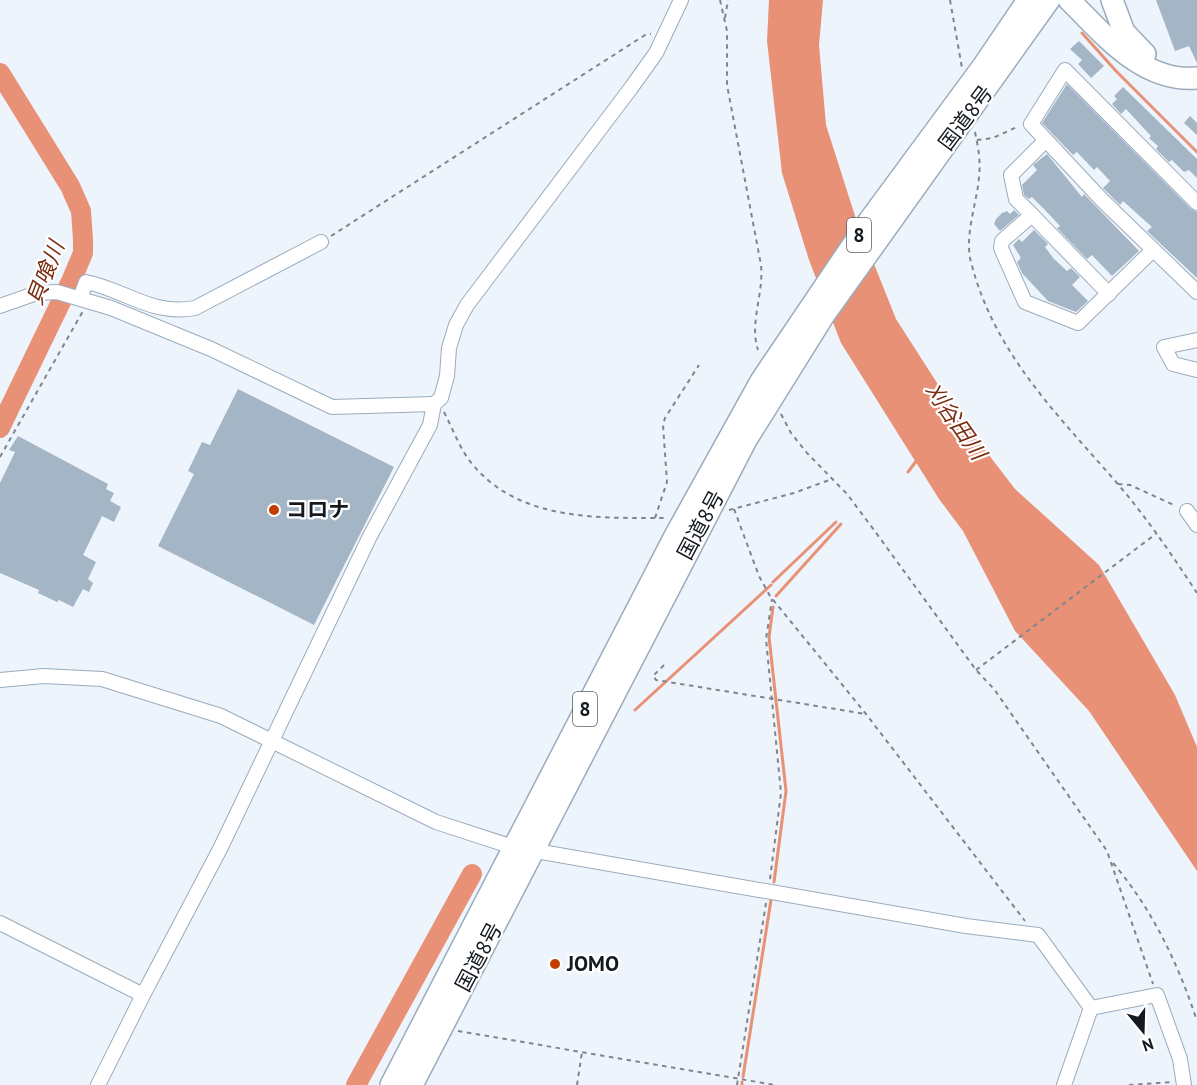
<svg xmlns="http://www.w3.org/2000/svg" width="1197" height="1085" viewBox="0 0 1197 1085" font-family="'PT Sans','Noto Sans JP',sans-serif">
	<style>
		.water { fill: #e99176 }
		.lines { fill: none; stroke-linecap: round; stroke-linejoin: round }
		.stream { stroke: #e99176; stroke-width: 3 }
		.river { stroke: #e99176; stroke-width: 20 }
		.building { fill: #a4b5c6 }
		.minor-casing { stroke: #9aacbd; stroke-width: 16 }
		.highway-casing { stroke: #9aacbd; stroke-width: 24 }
		.path { stroke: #7f858c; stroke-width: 2; stroke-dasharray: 4.5 4.5; stroke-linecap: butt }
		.minor { stroke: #fff; stroke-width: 14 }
		.highway { stroke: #fff; stroke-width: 21 }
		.poi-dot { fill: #c43d00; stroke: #fff; stroke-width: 2 }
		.labels { text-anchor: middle; stroke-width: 4.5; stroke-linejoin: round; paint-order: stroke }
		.shield { fill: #fff; stroke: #5a5f63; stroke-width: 1.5 }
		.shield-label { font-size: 20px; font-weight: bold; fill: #141a20 }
		.street-label { font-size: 21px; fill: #141a20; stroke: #fff }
		.poi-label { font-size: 21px; font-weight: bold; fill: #141a20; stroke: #fff; text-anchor: start }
		.water-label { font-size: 22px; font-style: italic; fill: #792c11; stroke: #fff }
	</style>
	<rect width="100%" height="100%" fill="#edf4fc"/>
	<polygon class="water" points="769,0 823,0 819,45 826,125 856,219 896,319 955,411 1015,489 1099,565 1175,695 1197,747 1197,871 1089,711 1015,631 963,531 939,499 841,343 809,260 782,173 767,41"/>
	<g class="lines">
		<g class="stream">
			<polyline points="1082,33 1116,71 1197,152"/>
			<polyline points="908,472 917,460"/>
			<polyline points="773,582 836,522"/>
			<polyline points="776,596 841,524"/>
			<polyline points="773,607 769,637 786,791 774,882"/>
			<polyline points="635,710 771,585"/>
			<polyline points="743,1077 771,900"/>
			<polyline points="742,1085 742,1082"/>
		</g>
		<g class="river">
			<polyline points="0,73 70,186 81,211 83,240 83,253 72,279 0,428"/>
			<polyline points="356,1085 472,874"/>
		</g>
	</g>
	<g class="building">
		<polygon points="1156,0 1197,0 1197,63 1189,46 1175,51"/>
		<polygon points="1079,41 1104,66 1091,78 1078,64 1082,60 1070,49"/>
		<polygon points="1067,84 1191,209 1197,212 1197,278 1147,231 1152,227 1123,201 1120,205 1103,188 1110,181 1097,167 1094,170 1077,152 1073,155 1042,123"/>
		<polygon points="1123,87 1197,159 1197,178 1189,170 1184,172 1172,160 1169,162 1156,149 1158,146 1149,138 1151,136 1126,109 1121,114 1112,104 1117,99 1114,96"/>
		<polygon points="1190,116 1197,123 1197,135 1184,123"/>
		<polygon points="1047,154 1082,197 1084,194 1139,251 1112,276 1092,255 1087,259 1057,228 1060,226 1044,209 1032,197 1029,199 1024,195 1022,185 1037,170 1033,165"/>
		<polygon points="1014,210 1019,215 1000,231 994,224 996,219 1002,213 1007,211 1010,214"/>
		<polygon points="1034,230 1048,244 1045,247 1054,259 1067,271 1071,268 1080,277 1072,285 1088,301 1076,312 1048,301 1022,273 1017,262 1021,258 1013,245 1019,239 1022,242"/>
		<polygon points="238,389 394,467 314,625 158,546 194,474 188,471 202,442 210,445"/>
		<polygon points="18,436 108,484 106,489 114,493 110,501 121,507 114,522 102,516 83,555 96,562 88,579 93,583 89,592 83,589 73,607 59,600 57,602 38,593 39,590 0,573 0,483 15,452 9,450"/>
	</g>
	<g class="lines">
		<defs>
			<g id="minor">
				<polyline points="1046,140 1011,175 1016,199 1032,215 1002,241 1001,248 1025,302 1078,323 1153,250"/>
				<polyline points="1197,203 1065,70 1031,124 1102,200 1197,292"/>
				<polyline points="1032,215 1109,294"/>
				<path d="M 80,298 L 86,282 C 126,290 151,316 195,308 L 321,242"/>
				<polyline points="0,306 37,293 57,292 111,308 211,349 332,407 434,404"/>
				<polyline points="1197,340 1164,347 1173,364 1197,370"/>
				<polyline points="1187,511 1197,525"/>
				<polyline points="0,680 44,676 102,679 221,716 436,822 513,847 966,926 1038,935 1091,1008 1064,1085"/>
				<polyline points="0,923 143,995 220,849 369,538 430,425 434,404 441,398 447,376 449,348 456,325 467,305 631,88 656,53 681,0"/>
				<polyline points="1091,1008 1157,995 1180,1059 1184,1085"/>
				<polyline points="98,1085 143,995"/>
			</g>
			<g id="highway">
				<path d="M 1069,0 C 1104,34 1142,83 1197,78"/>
				<polyline points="1112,0 1124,32 1145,54"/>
				<polyline points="391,1085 675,536 761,381 869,221 984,65 1028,0"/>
				<polyline points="412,1085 746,440 824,315 1049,0"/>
			</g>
		</defs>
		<use href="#minor" class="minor-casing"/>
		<use href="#highway" class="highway-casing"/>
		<g class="path">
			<path d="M 720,0 L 727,31 L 727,85 L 761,265 C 764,294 749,323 758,350"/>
			<polyline points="950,0 962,68"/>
			<polyline points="725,18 728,0"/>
			<path d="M 975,132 C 978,147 981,161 979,177 C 977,203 964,236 971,262 C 994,353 1057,414 1117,483 C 1147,518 1172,555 1197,593"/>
			<polyline points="977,140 993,138 1019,126"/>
			<polyline points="331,236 645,35 651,34"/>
			<path d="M 444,412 C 453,429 460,450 473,465 C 520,521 597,518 665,518"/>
			<polyline points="781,414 791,433 807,453 847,494 874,530 976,670 994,689 1107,851 1153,984"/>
			<polyline points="0,457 83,311"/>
			<polyline points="1118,484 1130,485 1176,506"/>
			<polyline points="734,509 759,576 770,596 866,714 1025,921"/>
			<polyline points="729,510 794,493 832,479"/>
			<polyline points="655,518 667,482 663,425 665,418 699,365"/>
			<polyline points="664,665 653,676 656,680 866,714"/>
			<polyline points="976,670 1157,533"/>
			<path d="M 1113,863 C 1152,909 1178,963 1197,1021"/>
			<polyline points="770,879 781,793 766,639 772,599"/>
			<polyline points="458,1031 775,1085"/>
			<polyline points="577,1085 582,1052"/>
			<polyline points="737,1085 766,903"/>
			<polyline points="1129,1085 1173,1082"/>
		</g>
		<use href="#minor" class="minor"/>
		<use href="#highway" class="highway"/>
	</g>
	<g class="poi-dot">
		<circle cx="274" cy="510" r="6"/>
		<circle cx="555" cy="964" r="6"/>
	</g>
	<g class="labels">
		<g class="shield">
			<rect x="847" y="218" width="24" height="34" rx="4.5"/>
			<rect x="573" y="692" width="24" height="34" rx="4.5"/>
		</g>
		<g class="shield-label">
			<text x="859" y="242">8</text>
			<text x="585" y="716">8</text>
		</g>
		<g class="street-label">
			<text transform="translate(966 118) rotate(-53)" y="7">国道8号</text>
			<text transform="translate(701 525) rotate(-62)" y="7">国道8号</text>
			<text transform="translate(479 957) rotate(-62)" y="7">国道8号</text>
		</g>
		<g class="poi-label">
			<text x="286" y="517">コロナ</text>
			<text x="567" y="971">JOMO</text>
		</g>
		<g class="water-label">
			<text transform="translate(45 273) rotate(-69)" y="8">貝喰川</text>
			<text transform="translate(956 421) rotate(55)" y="8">刈谷田川</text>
		</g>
	</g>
	<g transform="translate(1143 1031) rotate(161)" stroke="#ffffff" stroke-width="4.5" paint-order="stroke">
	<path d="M0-4.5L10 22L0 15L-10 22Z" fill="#141a20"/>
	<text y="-9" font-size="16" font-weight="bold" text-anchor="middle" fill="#141a20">N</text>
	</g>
</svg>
